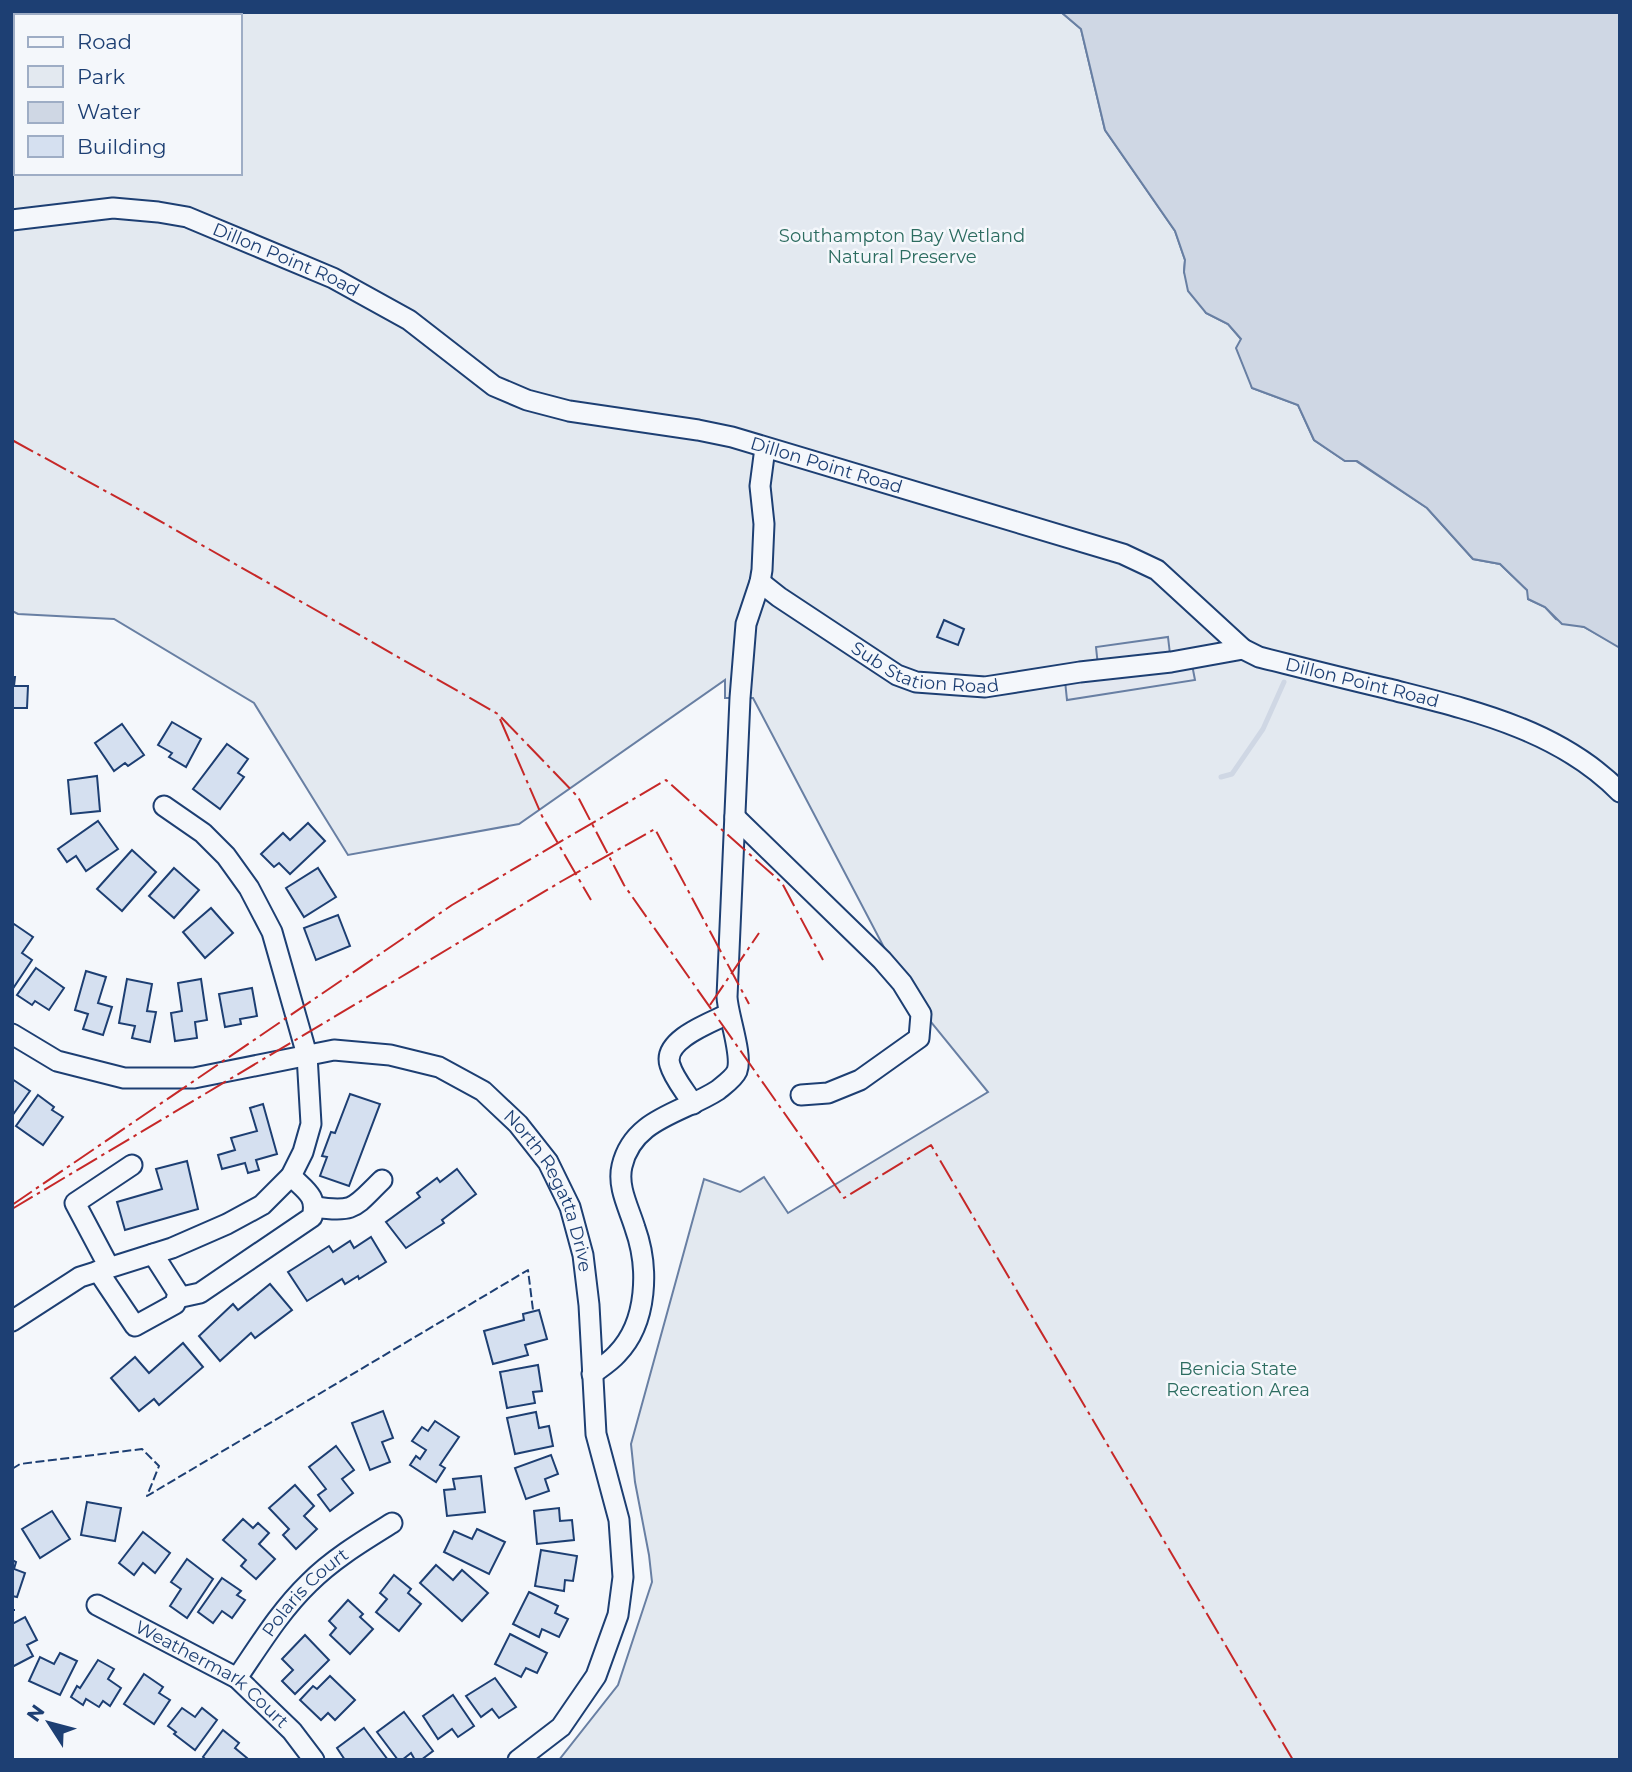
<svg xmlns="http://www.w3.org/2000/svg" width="1632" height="1772" viewBox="0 0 1632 1772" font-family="Montserrat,sans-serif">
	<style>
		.green { fill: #e3e9f0; stroke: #687fa3; stroke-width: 2; fill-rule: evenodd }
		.parking { fill: #e3e8f0; stroke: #687fa3; stroke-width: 2 }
		.water { fill: #cfd7e4; stroke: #687fa3; stroke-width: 2 }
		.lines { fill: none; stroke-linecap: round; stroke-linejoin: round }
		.stream { stroke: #cfd7e4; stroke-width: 5 }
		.building { fill: #d5e0f0; stroke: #1d3f73; stroke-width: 2 }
		.minor-casing { stroke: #1d3f73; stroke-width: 23 }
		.minor { stroke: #f4f7fb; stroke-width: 19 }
		.fence { stroke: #1d3f73; stroke-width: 2; stroke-dasharray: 9 3.5; stroke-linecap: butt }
		.power { stroke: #c62828; stroke-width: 2; stroke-dasharray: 24 5 3.5 5; stroke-linecap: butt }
		.labels { text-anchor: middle; stroke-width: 5; stroke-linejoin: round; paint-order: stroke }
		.park-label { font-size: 18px; fill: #2c6c60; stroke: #f4f7fb }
		.street-label { font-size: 18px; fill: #1d3f73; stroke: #f4f7fb }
	</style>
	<rect width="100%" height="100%" fill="#f4f7fb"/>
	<path class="green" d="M 12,12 L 1061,12 L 1081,29 L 1105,130 L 1175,231 L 1185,260 L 1184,272 L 1206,313 L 1228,324 L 1241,339 L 1252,388 L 1298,405 L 1314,440 L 1345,461 L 1356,461 L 1427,508 L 1473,559 L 1500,564 L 1528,591 L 1528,599 L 1545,607 L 1556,619 L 1584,627 L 1620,647 L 1620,1760 L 559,1760 L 618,1685 L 652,1582 L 649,1555 L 635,1482 L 631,1444 L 704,1179 L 740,1192 L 764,1177 L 788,1213 L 988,1092 L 909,995 L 753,698 L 725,698 L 725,680 L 519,824 L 348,855 L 254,703 L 114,619 L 18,614 L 12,611 ZM 16,16 L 240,16 L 240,173 L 16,173 Z"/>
	<polygon class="parking" points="1168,637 1170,654 1189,649 1195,680 1067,700 1064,671 1098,666 1096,647"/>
	<polygon class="water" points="1061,12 1620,12 1620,648 1584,627 1562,624 1545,607 1528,599 1527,590 1500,564 1473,559 1427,508 1357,461 1345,461 1314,440 1298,405 1252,388 1236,348 1241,339 1228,324 1206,313 1188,291 1184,272 1185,260 1175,231 1105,130 1081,29"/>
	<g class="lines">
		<polyline class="stream" points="1221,777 1232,774 1263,729 1284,682"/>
	</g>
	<g class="building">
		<polygon points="944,620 964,629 958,645 937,637"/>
		<polygon points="12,677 15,677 14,686 28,686 27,708 12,708"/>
		<polygon points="172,722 201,739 186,767 169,757 172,753 158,745"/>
		<polygon points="122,724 144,755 128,766 125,763 114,771 95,743"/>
		<polygon points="227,744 248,759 238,773 244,777 220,809 193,789"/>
		<polygon points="97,776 100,811 71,814 68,780"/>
		<polygon points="98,821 118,849 86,871 76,856 67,862 58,849"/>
		<polygon points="308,823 325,841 290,874 279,863 274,867 261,854 283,833 290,840"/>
		<polygon points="132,850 156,872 122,911 97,889"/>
		<polygon points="174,868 199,890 174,918 149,896"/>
		<polygon points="318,868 336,897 304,917 286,888"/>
		<polygon points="211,908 233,933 205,958 183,932"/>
		<polygon points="338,915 350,946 316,960 304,928"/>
		<polygon points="14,924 33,937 22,953 32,960 12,990 12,927"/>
		<polygon points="36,968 64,988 49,1010 35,1001 32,1005 17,995"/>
		<polygon points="86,971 106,977 98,1003 112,1007 103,1035 83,1029 88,1014 75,1010"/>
		<polygon points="127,979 152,984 147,1011 156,1012 150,1042 132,1038 135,1026 119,1023"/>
		<polygon points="201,979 207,1020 195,1022 197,1038 175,1041 171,1013 182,1011 178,983"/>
		<polygon points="252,988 257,1016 240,1019 241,1024 225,1027 219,994"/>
		<polygon points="12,1079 30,1091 12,1116"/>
		<polygon points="350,1094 380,1104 349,1186 320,1176 327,1157 322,1156 331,1132 335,1133"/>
		<polygon points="38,1095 54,1107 52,1110 63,1117 43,1145 16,1126"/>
		<polygon points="263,1104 277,1154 256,1160 259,1170 248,1173 245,1163 222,1169 218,1155 235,1150 231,1138 257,1131 250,1108"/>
		<polygon points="187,1161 198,1209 125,1230 117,1202 162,1189 156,1169"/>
		<polygon points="457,1169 476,1194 442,1220 444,1223 406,1248 386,1222 420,1197 417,1193 437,1178 440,1182"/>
		<polygon points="371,1237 386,1262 359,1279 358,1276 345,1284 342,1279 307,1301 288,1272 329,1246 333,1252 350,1241 354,1248"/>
		<polygon points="270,1284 292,1310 255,1338 251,1333 220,1361 199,1336 233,1304 238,1310"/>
		<polygon points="539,1310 547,1339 525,1345 528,1355 493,1364 484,1331 524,1320 523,1314"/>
		<polygon points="183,1343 203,1367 159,1405 154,1399 139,1411 111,1378 135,1357 149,1373"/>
		<polygon points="538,1365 542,1391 533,1392 535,1403 507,1408 500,1372"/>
		<polygon points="383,1411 393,1438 382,1442 390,1462 370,1470 352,1423"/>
		<polygon points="536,1412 539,1428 549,1426 553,1446 515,1454 507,1418"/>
		<polygon points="435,1421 459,1437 440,1465 445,1468 436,1482 410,1465 416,1456 420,1459 426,1450 412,1441 422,1427 428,1431"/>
		<polygon points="336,1446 354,1470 342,1479 353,1493 330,1511 318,1495 326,1489 309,1467"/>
		<polygon points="551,1455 558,1474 545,1479 549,1491 526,1499 515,1468"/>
		<polygon points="481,1476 485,1512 447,1516 444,1490 455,1489 453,1479"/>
		<polygon points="295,1485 314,1506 304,1516 317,1529 296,1549 283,1535 289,1529 269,1508"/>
		<polygon points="87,1502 121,1508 115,1541 81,1535"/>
		<polygon points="559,1508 560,1521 572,1520 574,1540 537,1544 534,1511"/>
		<polygon points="52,1511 70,1539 40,1558 22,1529"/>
		<polygon points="243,1519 253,1528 258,1523 269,1533 259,1544 275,1559 256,1579 241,1566 246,1560 223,1540"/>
		<polygon points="477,1529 505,1542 489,1574 444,1552 454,1531 472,1539"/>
		<polygon points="143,1532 170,1553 155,1573 143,1563 134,1575 119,1563"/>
		<polygon points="541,1550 577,1556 573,1581 565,1580 564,1591 535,1586"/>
		<polygon points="187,1559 213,1579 187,1618 170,1606 181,1589 171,1582"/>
		<polygon points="12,1560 16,1562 14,1569 25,1573 17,1597 12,1596"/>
		<polygon points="436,1565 453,1580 462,1570 488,1593 462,1621 420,1583"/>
		<polygon points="394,1575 411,1589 408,1593 421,1604 399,1631 376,1612 387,1599 380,1593"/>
		<polygon points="222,1578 241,1591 237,1595 245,1600 232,1618 222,1611 213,1623 198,1612"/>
		<polygon points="529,1592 558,1606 555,1613 568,1619 559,1637 542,1629 539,1637 513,1624"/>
		<polygon points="348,1600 363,1614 360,1617 373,1629 350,1654 330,1635 336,1628 329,1621"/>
		<polygon points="25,1617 37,1640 27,1645 33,1656 12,1667 12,1624"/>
		<polygon points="510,1634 547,1653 537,1673 526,1668 521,1677 495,1664"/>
		<polygon points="305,1635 329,1660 295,1694 282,1681 293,1670 282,1659"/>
		<polygon points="60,1653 77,1661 60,1695 29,1681 40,1657 54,1664"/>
		<polygon points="98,1660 114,1669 108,1679 121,1688 110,1706 103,1701 99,1707 86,1699 83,1705 71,1697 77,1686 80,1688"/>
		<polygon points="144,1674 163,1687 159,1693 170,1700 154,1724 124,1704"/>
		<polygon points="330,1676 355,1700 335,1720 328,1713 321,1720 300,1700 313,1686 317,1689"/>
		<polygon points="495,1678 516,1707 499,1718 492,1709 481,1717 466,1696"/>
		<polygon points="453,1695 474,1726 458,1737 452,1729 438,1739 423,1716"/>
		<polygon points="182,1708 195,1717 202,1708 217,1720 195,1750 174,1734 176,1732 168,1726"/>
		<polygon points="404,1712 433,1751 421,1760 415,1760 411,1753 402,1760 398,1760 377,1732"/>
		<polygon points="364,1728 388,1760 345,1760 337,1748"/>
		<polygon points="223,1730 239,1743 235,1748 247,1758 246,1760 206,1760 203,1757"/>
	</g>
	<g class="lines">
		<defs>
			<g id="minor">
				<path id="s1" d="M 12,220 L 113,208 L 158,212 L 187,217 L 333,278 L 409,320 L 494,386 L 527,400 L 569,411 L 698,430 L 732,437 L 1123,554 L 1157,570 L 1243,649 L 1259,657 C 1303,668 1346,679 1389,689 C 1471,710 1558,729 1620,792"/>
				<path id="s2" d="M 760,582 L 779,597 L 897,675 L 916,682 L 985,687 L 1080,672 L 1171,662 L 1243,649"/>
				<polyline points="735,817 882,960 902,983 921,1014 919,1038 860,1080 828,1093 801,1095"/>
				<path id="s3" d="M 12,1034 L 57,1061 L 124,1078 L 194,1078 L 334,1050 L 390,1055 L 439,1067 L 483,1091 L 518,1124 L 548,1162 L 570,1207 L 583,1255 L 589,1305 L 596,1434 L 619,1520 L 623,1577 L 618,1615 L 596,1676 L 561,1727 L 518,1760"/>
				<path d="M 693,1104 C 686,1092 674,1079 670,1065 C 662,1040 710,1023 728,1014"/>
				<path d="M 315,1207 C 356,1213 354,1207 382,1180"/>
				<polyline points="109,1267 75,1203 132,1165"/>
				<polyline points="98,1271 135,1326 175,1304 178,1293 153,1254"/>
				<path d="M 177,1298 L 200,1293 L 312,1217 C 318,1196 305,1190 291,1176"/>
				<polyline points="12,1321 80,1277 172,1248 227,1224 262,1205 291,1176 303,1152 311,1124 307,1055 272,932 249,888 226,856 203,833 164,806"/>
				<path d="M 592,1374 C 600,1368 610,1362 617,1354 C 648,1322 649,1267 635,1228 C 629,1208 617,1187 622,1166 C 633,1118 683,1113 718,1090 C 724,1085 734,1078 737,1071 C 743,1055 728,1016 727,997 L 740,698 L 746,624 L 760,582 L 762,570 L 764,524 L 760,486 L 765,448"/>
				<path id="s4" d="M 97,1605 L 237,1678 L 292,1731 L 314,1760"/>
				<path id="s5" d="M 237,1678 C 259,1646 280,1611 309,1583 C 333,1559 363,1541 392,1523"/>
			</g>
		</defs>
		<use href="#minor" class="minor-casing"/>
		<use href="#minor" class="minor"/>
		<g class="fence">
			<polyline points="12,1469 20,1464 142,1449 159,1466 147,1496 528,1270 533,1310"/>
			<polyline points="12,1601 14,1601"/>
			<polyline points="12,1610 15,1610"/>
		</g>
		<g class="power">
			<polyline points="12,440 151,516 498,714 578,797 624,885 844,1198 931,1145 1293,1760"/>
			<polyline points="500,719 542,816 591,900"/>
			<polyline points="710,1005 759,933"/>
			<polyline points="12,1205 452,905 666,780 782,883 823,960"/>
			<polyline points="12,1209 562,881 655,829 749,1004"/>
		</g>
	</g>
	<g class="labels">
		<g class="park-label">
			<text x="902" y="242">Southampton Bay Wetland<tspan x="902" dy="21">Natural Preserve</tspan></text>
			<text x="1238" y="1375">Benicia State<tspan x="1238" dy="21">Recreation Area</tspan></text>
		</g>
		<g class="street-label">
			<text dy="6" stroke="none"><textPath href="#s1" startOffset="284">Dillon Point Road</textPath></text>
			<text dy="6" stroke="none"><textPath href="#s1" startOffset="872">Dillon Point Road</textPath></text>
			<text dy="6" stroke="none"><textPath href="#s2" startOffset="191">Sub Station Road</textPath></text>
			<text dy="6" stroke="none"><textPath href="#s1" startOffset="1460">Dillon Point Road</textPath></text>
			<text dy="6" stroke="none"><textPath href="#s3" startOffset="614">North Regatta Drive</textPath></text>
			<text dy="6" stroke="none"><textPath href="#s5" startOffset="110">Polaris Court</textPath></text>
			<text dy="6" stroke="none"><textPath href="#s4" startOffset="135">Weathermark Court</textPath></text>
		</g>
	</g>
	<rect width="1632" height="1772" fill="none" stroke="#1d3f73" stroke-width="28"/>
	<rect x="14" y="14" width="228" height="161" fill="#f4f7fb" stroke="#9eadc5" stroke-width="2"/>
	<rect x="28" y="37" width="35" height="10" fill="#f4f7fb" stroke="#9eadc5" stroke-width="2"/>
	<text x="77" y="49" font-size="21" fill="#1d3f73">Road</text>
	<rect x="28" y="66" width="35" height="21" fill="#e3e9f0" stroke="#9eadc5" stroke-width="2"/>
	<text x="77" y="84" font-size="21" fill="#1d3f73">Park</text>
	<rect x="28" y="102" width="35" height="21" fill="#cfd7e4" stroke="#9eadc5" stroke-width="2"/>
	<text x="77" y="119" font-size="21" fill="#1d3f73">Water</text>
	<rect x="28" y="136" width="35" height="21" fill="#d5e0f0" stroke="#9eadc5" stroke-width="2"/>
	<text x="77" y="154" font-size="21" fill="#1d3f73">Building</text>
	<g transform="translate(49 1723) rotate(306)" stroke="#f4f7fb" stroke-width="5" paint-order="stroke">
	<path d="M0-5L12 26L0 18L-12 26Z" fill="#1d3f73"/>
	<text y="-10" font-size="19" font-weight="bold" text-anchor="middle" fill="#1d3f73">N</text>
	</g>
</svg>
